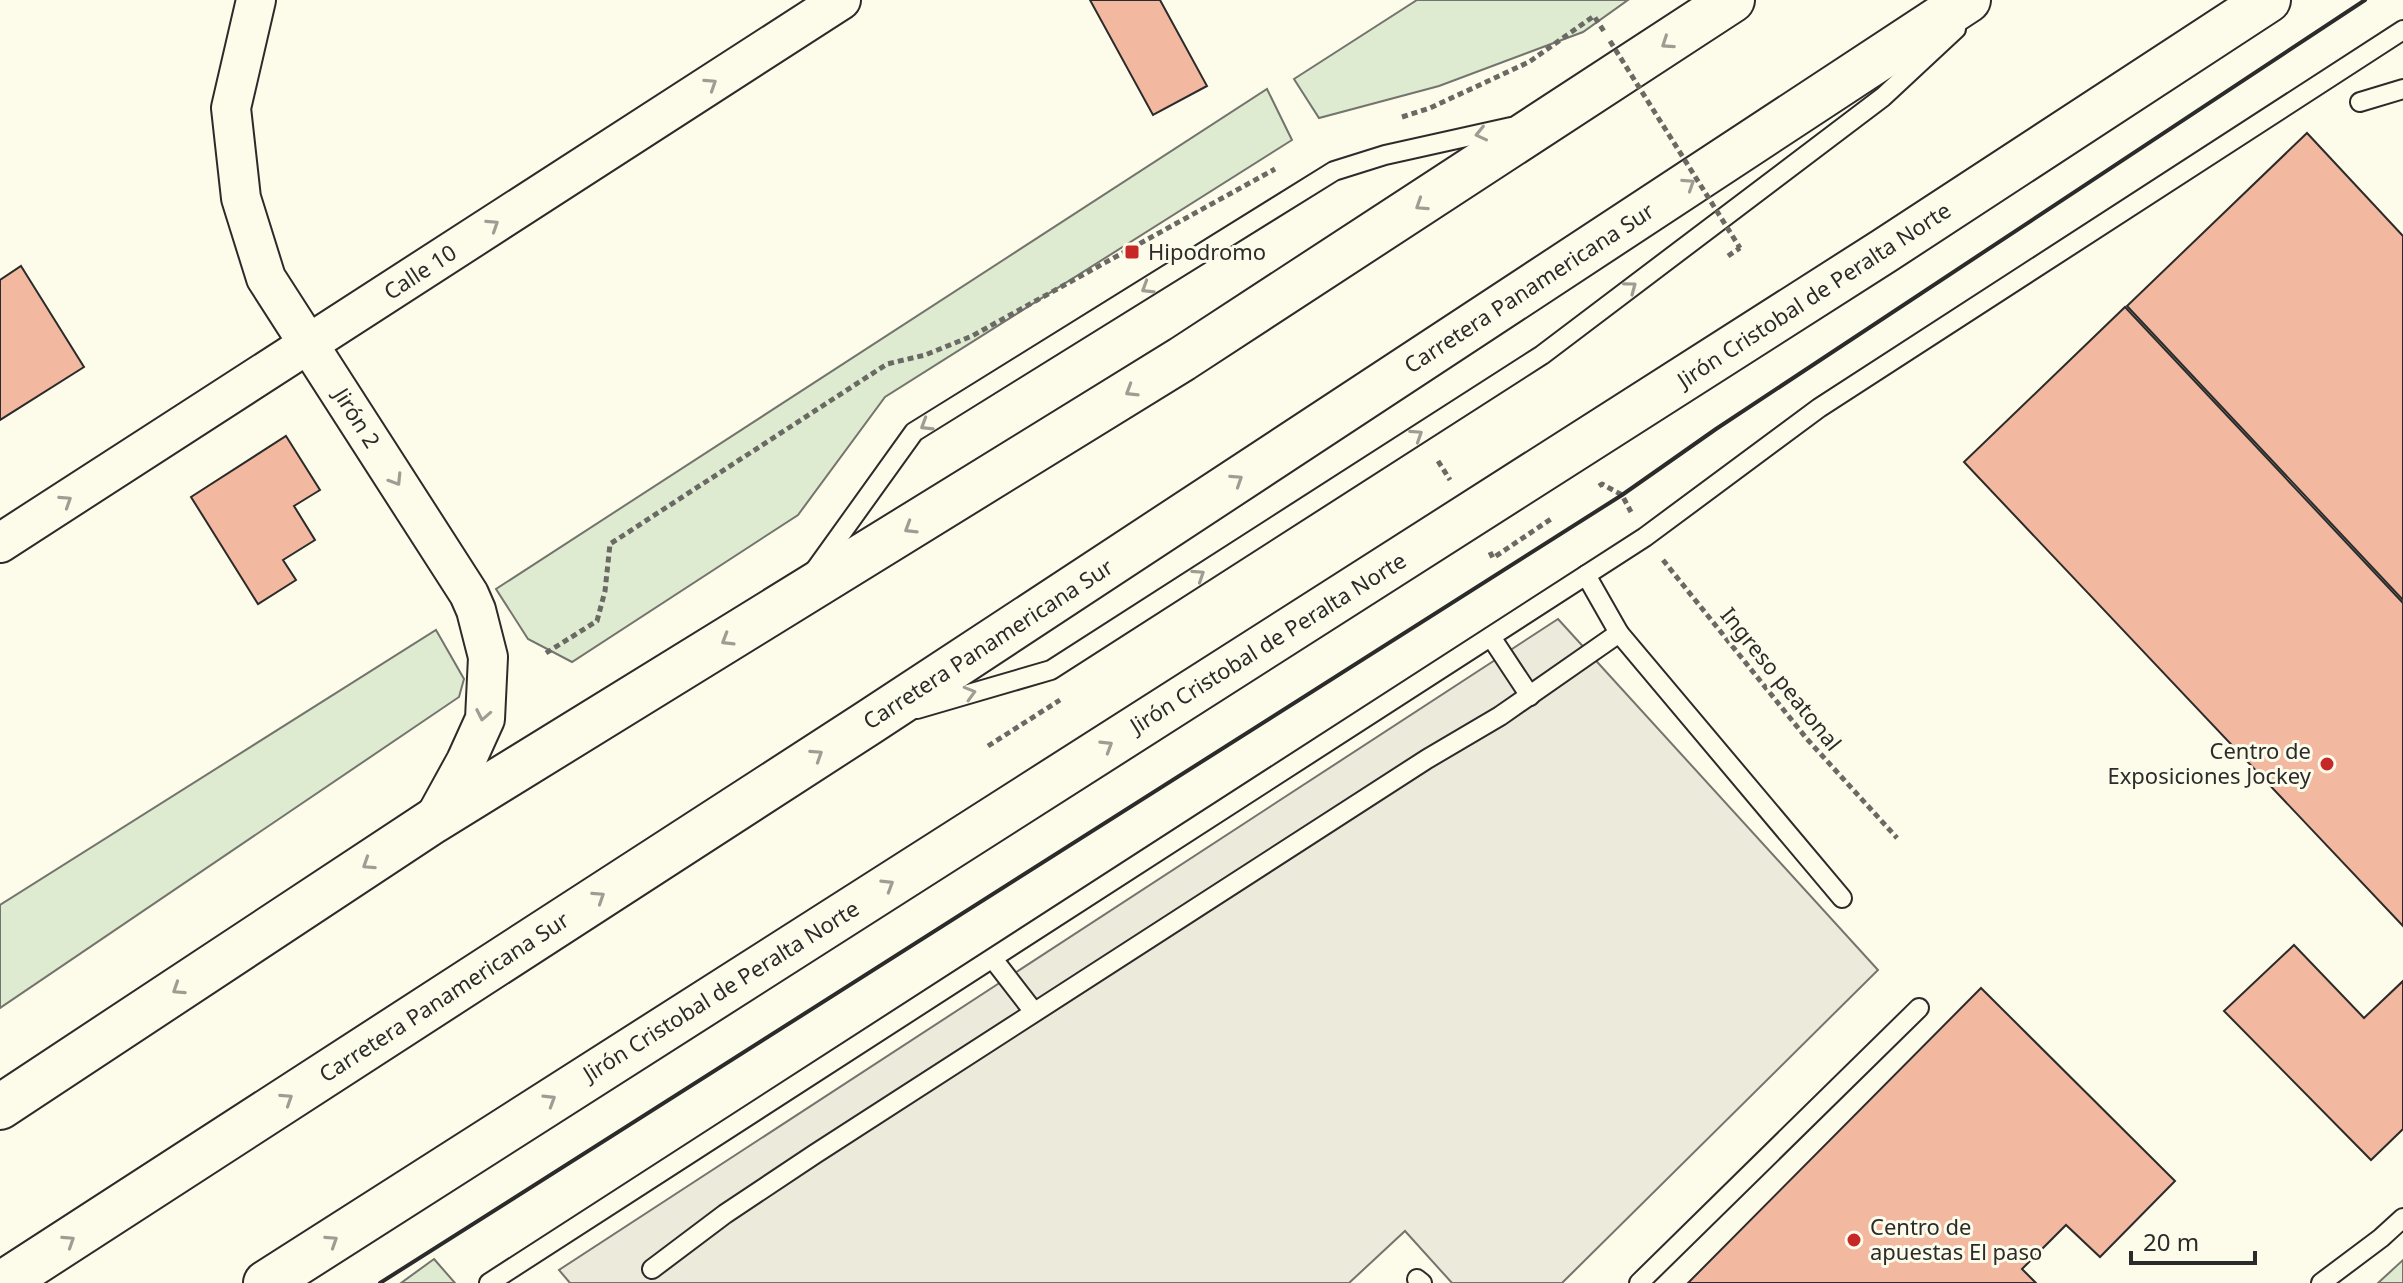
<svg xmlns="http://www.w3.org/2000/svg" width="2403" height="1283" viewBox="0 0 2403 1283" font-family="'Noto Sans',sans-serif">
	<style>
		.green { fill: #deebd1; stroke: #74746e; stroke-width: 2 }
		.parking { fill: #eceadb; stroke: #74746e; stroke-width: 2 }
		.building { fill: #f2b8a0; stroke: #2b2b2b; stroke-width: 2 }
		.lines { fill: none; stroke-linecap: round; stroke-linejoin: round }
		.lane-casing { stroke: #2b2b2b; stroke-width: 22 }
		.street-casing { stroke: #2b2b2b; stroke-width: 42 }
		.secondary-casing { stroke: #2b2b2b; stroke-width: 48 }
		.highway-casing { stroke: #2b2b2b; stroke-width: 48 }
		.path { stroke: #6a6964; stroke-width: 5; stroke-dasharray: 6 4; stroke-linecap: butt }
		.lane { stroke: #fdfbea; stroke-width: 18 }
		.street { stroke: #fdfbea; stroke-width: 38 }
		.secondary { stroke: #fdfbea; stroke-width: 44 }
		.highway { stroke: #fdfbea; stroke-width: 44 }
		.path-bridge { stroke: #6a6964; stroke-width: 5; stroke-dasharray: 6 4; stroke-linecap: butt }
		.wall { stroke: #2b2b2b; stroke-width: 4 }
		.oneway { stroke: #9e9d94 }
		.poi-dot { fill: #c62828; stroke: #fdfbea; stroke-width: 3 }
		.labels { text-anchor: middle; stroke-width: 6; stroke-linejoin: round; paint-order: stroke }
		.poi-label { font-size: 22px; fill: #2b2b2b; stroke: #fdfbea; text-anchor: start }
		.street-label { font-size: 22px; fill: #2b2b2b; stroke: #fdfbea }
	</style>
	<rect width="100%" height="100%" fill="#fdfbea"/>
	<g class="green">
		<polygon points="1417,0 1628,0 1583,32 1439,86 1319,118 1294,79"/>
		<polygon points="1267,89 1292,140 885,397 798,515 572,662 528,639 496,589"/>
		<polygon points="436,630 464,679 459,697 0,1008 0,905"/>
		<polygon points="434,1259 455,1283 401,1283"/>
		<polygon points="2403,1260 2403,1283 2378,1283"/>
	</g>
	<polygon class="parking" points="1558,619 1878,970 1562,1283 1452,1283 1405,1231 1349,1283 570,1283 559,1270"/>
	<g class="building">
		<polygon points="1090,0 1160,0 1207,86 1153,115"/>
		<polygon points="2307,133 2403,236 2403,600 2127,306"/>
		<polygon points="21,266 84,367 0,420 0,280"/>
		<polygon points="2125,307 2403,603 2403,926 1964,462"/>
		<polygon points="286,436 320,490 294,506 315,540 283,560 296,580 258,604 191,497"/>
		<polygon points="2294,945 2364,1018 2403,981 2403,1129 2371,1160 2224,1011"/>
		<polygon points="1981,988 2175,1181 2100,1257 2066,1225 2022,1269 2036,1283 1688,1283"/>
	</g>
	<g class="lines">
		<defs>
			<g id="lane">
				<polyline points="2360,102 2403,89"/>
				<polyline points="815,570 914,432 1334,171 1385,155 1511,127"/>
				<polyline points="1586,575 1619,633"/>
				<polyline points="1491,637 1530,696"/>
				<polyline points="917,709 1051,670 1542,355 1883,97 1956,29"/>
				<polyline points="993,959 1034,1012"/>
				<polyline points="652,1269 725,1214 815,1154 1427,759 1500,716 1619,633 1842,898"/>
				<polyline points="1417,1279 1422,1283"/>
				<polyline points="489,1283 1645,537 1819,408 2403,30"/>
				<polyline points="1639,1283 1919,1008"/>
				<polyline points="2321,1283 2381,1238 2403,1218"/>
			</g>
			<g id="street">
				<polyline points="256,0 231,108 241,198 266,278 469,594 476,610 488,657 485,719 466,761 433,821"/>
				<polyline points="0,543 841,0"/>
			</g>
			<polyline id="secondary" points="266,1283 1884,251 2268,0"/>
			<g id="highway">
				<polyline points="0,1107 433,821 1182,359 1732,0"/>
				<polyline points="3,1283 868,723 1968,0"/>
			</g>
		</defs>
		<use href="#lane" class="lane-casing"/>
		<use href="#street" class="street-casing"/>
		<use href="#secondary" class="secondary-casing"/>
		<use href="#highway" class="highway-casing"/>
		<g class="path">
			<polyline points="1402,117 1430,108 1529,62 1594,16 1605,33"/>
			<polyline points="1728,256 1740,248"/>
			<polyline points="1438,461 1450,480"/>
			<polyline points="1599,486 1602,484 1622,495 1631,512"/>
			<polyline points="1490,552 1493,558 1551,519"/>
			<polyline points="1663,560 1807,739 1897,838"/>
			<polyline points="546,653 597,621 605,591 610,544 887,364 925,355 972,336 1275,169"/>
			<polyline points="988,746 1060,700"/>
		</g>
		<use href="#lane" class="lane"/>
		<use href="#street" class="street"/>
		<use href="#secondary" class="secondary"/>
		<use href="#highway" class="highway"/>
		<polyline class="path-bridge" points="1610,41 1740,248"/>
		<polyline class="wall" points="380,1283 1622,495 1716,429 2365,0"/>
	</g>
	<defs><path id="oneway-chevron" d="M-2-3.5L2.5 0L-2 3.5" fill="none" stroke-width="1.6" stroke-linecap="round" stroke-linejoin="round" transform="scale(2)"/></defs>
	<g class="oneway">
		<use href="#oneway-chevron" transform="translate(1667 43) rotate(146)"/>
		<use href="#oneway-chevron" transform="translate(711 84) rotate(-33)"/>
		<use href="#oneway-chevron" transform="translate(1481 134) rotate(167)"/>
		<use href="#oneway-chevron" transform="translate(1689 184) rotate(-33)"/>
		<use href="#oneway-chevron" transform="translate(1421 205) rotate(147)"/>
		<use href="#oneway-chevron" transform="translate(493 225) rotate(-33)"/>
		<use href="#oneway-chevron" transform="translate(1631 287) rotate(-37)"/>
		<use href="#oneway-chevron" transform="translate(1147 288) rotate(148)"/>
		<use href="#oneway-chevron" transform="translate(1131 391) rotate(148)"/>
		<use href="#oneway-chevron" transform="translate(926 425) rotate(148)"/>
		<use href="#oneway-chevron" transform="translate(1417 435) rotate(-33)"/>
		<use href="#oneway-chevron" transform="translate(396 480) rotate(58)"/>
		<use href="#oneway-chevron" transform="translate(1237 480) rotate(-33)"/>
		<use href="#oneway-chevron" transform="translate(66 501) rotate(-33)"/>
		<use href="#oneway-chevron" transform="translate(910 528) rotate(148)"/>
		<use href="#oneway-chevron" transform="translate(1199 575) rotate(-33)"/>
		<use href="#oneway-chevron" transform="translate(727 640) rotate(149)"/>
		<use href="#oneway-chevron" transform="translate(970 693) rotate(-16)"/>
		<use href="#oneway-chevron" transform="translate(483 715) rotate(101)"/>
		<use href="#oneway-chevron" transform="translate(1107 746) rotate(-32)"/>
		<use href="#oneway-chevron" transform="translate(817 755) rotate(-33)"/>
		<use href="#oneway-chevron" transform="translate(368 864) rotate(147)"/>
		<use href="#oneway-chevron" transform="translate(888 885) rotate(-32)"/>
		<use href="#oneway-chevron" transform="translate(599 897) rotate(-33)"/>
		<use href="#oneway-chevron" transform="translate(178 989) rotate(147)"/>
		<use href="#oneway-chevron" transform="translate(287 1099) rotate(-33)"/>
		<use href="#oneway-chevron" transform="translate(550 1100) rotate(-32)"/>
		<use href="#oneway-chevron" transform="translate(69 1241) rotate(-33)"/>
		<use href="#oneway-chevron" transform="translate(332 1241) rotate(-33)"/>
	</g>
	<g class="poi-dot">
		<rect x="1124" y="244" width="16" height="16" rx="4"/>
		<circle cx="2327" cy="764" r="8"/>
		<circle cx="1854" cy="1240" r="8"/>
	</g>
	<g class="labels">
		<g class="poi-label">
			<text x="1148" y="260">Hipodromo</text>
			<text x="2311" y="759" text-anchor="end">Centro de<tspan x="2311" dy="25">Exposiciones Jockey</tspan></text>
			<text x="1870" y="1235">Centro de<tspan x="1870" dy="25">apuestas El paso</tspan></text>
		</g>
		<g class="street-label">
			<text transform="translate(420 272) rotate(-33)" y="8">Calle 10</text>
			<text transform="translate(1529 288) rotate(-33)" y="8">Carretera Panamericana Sur</text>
			<text transform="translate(1814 295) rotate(-33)" y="8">Jirón Cristobal de Peralta Norte</text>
			<text transform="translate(357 418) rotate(58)" y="8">Jirón 2</text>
			<text transform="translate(1268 643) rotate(-32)" y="8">Jirón Cristobal de Peralta Norte</text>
			<text transform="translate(988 644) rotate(-33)" y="8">Carretera Panamericana Sur</text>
			<text transform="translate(1781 679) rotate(51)" y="8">Ingreso peatonal</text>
			<text transform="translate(721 991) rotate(-32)" y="8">Jirón Cristobal de Peralta Norte</text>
			<text transform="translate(444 997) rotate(-33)" y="8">Carretera Panamericana Sur</text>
		</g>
	</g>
	<path d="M2131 1251v12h124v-12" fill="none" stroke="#2b2b2b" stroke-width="4"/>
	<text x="2143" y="1251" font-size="24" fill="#2b2b2b" stroke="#fdfbea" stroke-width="6" paint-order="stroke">20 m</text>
</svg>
